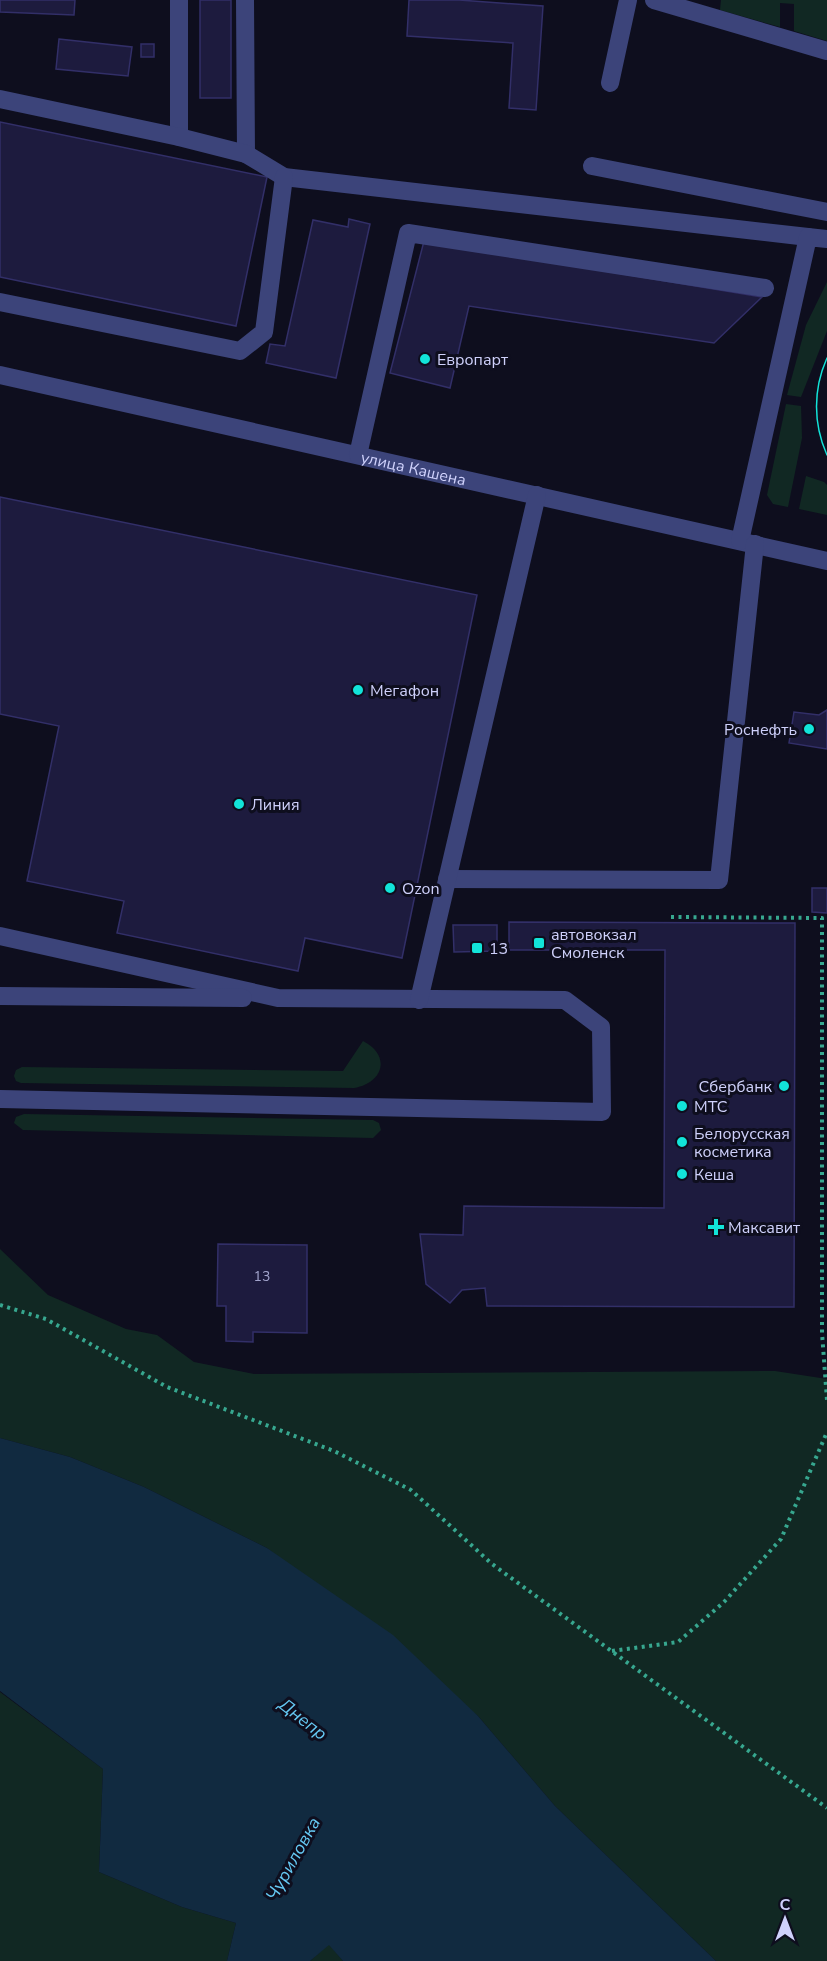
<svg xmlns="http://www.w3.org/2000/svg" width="827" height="1961" viewBox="0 0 827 1961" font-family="'Nunito Sans',sans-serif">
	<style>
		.green { fill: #112823 }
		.water { fill: #112a40 }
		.building { fill: #1d1b3e; stroke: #322f68; stroke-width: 1.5 }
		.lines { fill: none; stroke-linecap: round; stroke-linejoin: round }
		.path { stroke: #37a78f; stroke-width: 4; stroke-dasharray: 3 4.5; stroke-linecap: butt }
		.minor { stroke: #3c447a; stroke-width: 18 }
		.tram { stroke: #12e4d9; stroke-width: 1.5 }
		.poi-dot { fill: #12e4d9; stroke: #0e0e1e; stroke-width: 2 }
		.labels { text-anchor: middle; stroke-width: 6; stroke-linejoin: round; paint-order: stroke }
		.number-label { font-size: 14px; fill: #a2a4cc }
		.poi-label { font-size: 16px; fill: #cfd1fb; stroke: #0e0e1e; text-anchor: start }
		.street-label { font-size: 16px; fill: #cfd1fb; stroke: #0e0e1e }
		.water-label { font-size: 18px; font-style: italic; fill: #65c8f3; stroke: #0e0e1e }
	</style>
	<rect width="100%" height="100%" fill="#0e0e1e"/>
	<g class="green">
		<polygon points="721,0 827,0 827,41 794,31 794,4 780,3 780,27 720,10"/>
		<polygon points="827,282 827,331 801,397 787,395 806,325"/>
		<polygon points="786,404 801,406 802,438 788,507 773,504 767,495"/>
		<polygon points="806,476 824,482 827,485 827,515 799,509"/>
		<path d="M 363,1041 C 391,1055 384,1083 354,1088 L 21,1083 L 16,1081 L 14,1076 L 16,1070 L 22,1067 L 343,1071 Z"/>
		<polygon points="24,1114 373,1120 379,1123 381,1130 373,1138 23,1130 14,1123 16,1117"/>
		<polygon points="0,1249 48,1295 126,1329 157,1335 194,1362 254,1374 775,1371 827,1379 827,1961 716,1961 555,1806 478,1716 267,1548 144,1487 70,1457 0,1438"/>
		<polygon points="0,1692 103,1769 99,1872 182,1907 236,1923 227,1961 0,1961"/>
		<polygon points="329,1944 343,1961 310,1961"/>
	</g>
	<polygon class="water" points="0,1438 70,1457 144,1487 267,1548 393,1635 478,1716 555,1806 716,1961 343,1961 329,1945 310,1961 227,1961 236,1923 182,1907 99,1872 103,1769 0,1691"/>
	<g class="building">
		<polygon points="0,0 75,0 74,15 0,12"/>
		<rect x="200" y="0" width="31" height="98"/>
		<polygon points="409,0 459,0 543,6 536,110 509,108 513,43 407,36"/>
		<polygon points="59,39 132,47 128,76 56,69"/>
		<rect x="141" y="44" width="13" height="13"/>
		<polygon points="0,122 267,177 236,326 0,277"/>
		<polygon points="349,219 370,224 336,378 266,363 270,344 285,346 313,220 348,227"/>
		<polygon points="424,241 762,297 714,343 469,306 450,388 390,373"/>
		<polygon points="0,497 477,595 402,958 305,938 298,971 117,933 124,901 27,881 59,726 0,714"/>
		<polygon points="827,710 827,749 789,743 794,712 819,715"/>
		<polygon points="812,888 827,888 827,913 812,912"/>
		<polygon points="509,922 795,923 794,1307 487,1306 485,1288 462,1290 450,1303 426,1284 420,1234 463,1235 464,1206 664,1208 665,950 509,950"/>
		<polygon points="453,925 497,925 497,951 454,952"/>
		<polygon points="218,1244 307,1245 307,1333 253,1332 253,1342 226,1341 226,1306 217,1306"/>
	</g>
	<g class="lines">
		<g class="path">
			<polyline points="671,917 822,918 822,1333 827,1400"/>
			<polyline points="0,1305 46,1319 167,1387 334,1451 411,1490 492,1564 827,1808"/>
			<polyline points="612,1651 678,1642 724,1602 781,1539 827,1432"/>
		</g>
		<g class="minor">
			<polyline points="179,0 179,137"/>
			<polyline points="245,0 246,154"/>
			<polyline points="654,0 827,51"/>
			<polyline points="610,83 628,0"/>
			<polyline points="0,99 179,137 246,154 284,177 808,237"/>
			<polyline points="592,166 827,212"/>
			<polyline points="0,302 240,351 264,332 284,177"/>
			<path id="s1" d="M 0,375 L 827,561"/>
			<polyline points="358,455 408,233 765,288"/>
			<polyline points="740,541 808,237 827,239"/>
			<polyline points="447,879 719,880 755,544"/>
			<polyline points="0,936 278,998 565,1000 601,1027 602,1112 0,1099"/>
			<polyline points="0,996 243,998"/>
			<polyline points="419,1000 537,495"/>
		</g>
		<path class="tram" d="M 827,358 C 813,389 813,424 827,455"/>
	</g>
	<g class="poi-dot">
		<circle cx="425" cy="359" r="6"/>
		<circle cx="358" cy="690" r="6"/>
		<circle cx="809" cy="729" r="6"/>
		<circle cx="239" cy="804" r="6"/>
		<circle cx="390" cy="888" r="6"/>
		<rect x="533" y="937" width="12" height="12" rx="3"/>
		<rect x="471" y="942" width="12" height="12" rx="3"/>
		<circle cx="784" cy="1086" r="6"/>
		<circle cx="682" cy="1106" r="6"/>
		<circle cx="682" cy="1142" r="6"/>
		<circle cx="682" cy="1174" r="6"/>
		<path d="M713 1218h6v6h6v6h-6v6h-6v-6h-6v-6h6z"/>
	</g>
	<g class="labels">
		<g class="number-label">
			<text x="262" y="1281">13</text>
		</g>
		<g class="poi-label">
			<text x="437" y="365">Европарт</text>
			<text x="370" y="696">Мегафон</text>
			<text x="797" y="735" text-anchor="end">Роснефть</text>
			<text x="251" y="810">Линия</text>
			<text x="402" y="894">Ozon</text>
			<text x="551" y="940">автовокзал<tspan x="551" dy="18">Смоленск</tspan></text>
			<text x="489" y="954">13</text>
			<text x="772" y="1092" text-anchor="end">Сбербанк</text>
			<text x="694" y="1112">МТС</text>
			<text x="694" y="1139">Белорусская<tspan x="694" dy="18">косметика</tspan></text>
			<text x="694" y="1180">Кеша</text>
			<text x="728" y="1233">Максавит</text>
		</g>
		<g class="street-label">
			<text dy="6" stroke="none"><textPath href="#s1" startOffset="424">улица Кашена</textPath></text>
		</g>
		<g class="water-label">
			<text transform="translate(303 1719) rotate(38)" y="6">Днепр</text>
			<text transform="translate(293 1859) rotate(-61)" y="6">Чуриловка</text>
		</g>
	</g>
	<g transform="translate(785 1919)" stroke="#0e0e1e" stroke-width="4.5" paint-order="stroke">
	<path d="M0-4.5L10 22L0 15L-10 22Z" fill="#cfd1fb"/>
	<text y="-9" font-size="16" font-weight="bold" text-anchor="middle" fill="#cfd1fb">С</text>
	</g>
</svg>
